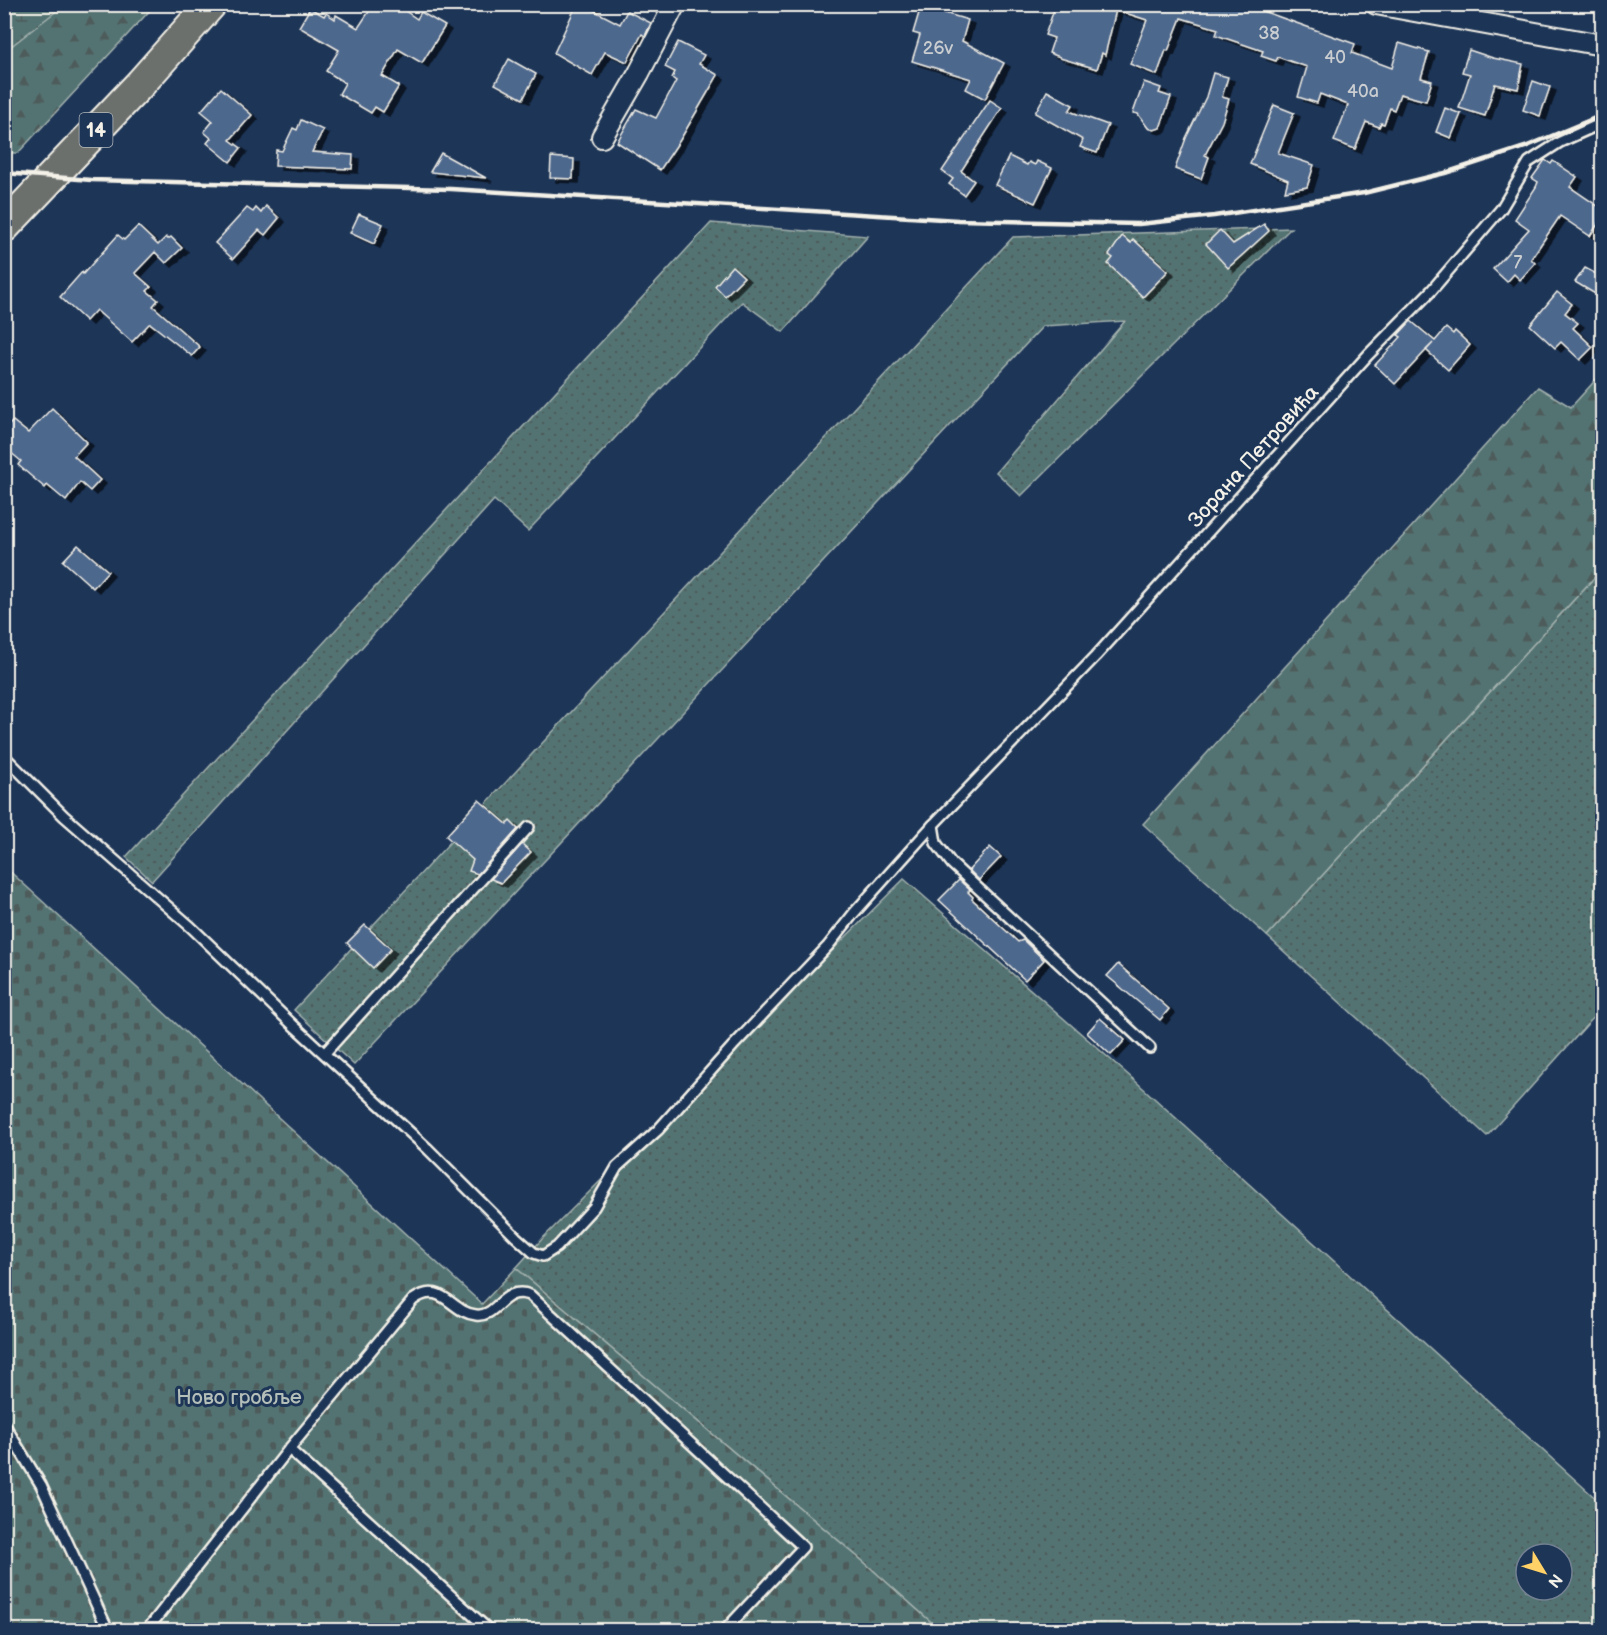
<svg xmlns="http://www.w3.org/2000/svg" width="1607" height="1635" viewBox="0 0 1607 1635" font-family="'Balsamiq Sans',sans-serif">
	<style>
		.green { fill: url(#green-dots); stroke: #a4b2ae; stroke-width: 1.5; fill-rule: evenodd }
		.forest { fill: url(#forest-firs); stroke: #a4b2ae; stroke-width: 1.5 }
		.wetland { fill: url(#wetland-marsh); stroke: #a4b2ae; stroke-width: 1.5 }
		.cemetery { fill: url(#cemetery-stones); stroke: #a4b2ae; stroke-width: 1.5 }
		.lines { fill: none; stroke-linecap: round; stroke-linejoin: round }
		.stream { stroke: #89a2ad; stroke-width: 5 }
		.building { fill: #4e678d; stroke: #f4f1e8; stroke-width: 1.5; filter: url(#shadow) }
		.lane-casing { stroke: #f4f1e8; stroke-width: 14 }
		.street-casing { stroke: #f4f1e8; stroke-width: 24 }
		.primary-casing { stroke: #f4f1e8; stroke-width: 34 }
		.lane { stroke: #1d3557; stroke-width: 9 }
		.street { stroke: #1d3557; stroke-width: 20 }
		.primary { stroke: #6c706d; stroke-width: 30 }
		.rail { stroke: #f4f1e8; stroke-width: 4.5 }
		.labels { text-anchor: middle; stroke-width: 6; stroke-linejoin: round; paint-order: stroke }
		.number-label { font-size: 18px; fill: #caced1 }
		.shield { fill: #1d3557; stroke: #b4b9bc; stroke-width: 1.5 }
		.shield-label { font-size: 20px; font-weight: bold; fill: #f4f1e8 }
		.street-label { font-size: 21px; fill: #f4f1e8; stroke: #1d3557 }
		.park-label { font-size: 21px; fill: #b4bfb9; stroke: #1d3557 }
	</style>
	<defs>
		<pattern id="green-dots" width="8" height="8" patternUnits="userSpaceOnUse" patternTransform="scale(1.5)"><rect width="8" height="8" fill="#537373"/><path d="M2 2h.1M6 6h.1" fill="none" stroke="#4e5b5a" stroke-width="1.8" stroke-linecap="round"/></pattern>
		<pattern id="forest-firs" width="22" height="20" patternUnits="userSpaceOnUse" patternTransform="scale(1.5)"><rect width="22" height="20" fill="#537373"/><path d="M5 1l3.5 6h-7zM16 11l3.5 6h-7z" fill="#4e5b5a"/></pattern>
		<pattern id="wetland-marsh" width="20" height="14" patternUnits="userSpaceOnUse" patternTransform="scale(1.5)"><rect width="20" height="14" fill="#537373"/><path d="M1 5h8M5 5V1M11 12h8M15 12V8" fill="none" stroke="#4e5b5a"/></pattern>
		<pattern id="cemetery-stones" width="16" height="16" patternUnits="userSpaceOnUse" patternTransform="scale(1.5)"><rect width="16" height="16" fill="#537373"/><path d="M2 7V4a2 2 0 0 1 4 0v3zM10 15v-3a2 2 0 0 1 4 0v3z" fill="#4e5b5a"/></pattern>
		<filter id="shadow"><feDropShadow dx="6" dy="4" stdDeviation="0" flood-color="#0009"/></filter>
	</defs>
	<rect width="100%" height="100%" fill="#1d3557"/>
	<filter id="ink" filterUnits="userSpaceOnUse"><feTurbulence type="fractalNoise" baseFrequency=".0167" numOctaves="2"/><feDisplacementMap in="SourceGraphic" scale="12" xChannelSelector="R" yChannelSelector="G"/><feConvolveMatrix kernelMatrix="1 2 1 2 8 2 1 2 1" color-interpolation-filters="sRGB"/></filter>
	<g filter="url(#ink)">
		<g class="green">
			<polygon points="711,223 868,236 783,332 742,302 528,531 494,500 152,881 126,857"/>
			<polygon points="1291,228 1021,496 996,472 1125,321 1043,326 354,1065 294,1010 1013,237"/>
			<polygon points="1602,569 1602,1008 1487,1136 1267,936"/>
			<path d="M 904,879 L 1133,1079 L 1602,1504 L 1602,1630 L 940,1630 L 865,1563 L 516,1268 L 543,1238 ZM 1526,1554 L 1562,1554 L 1562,1590 L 1526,1590 Z"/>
		</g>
		<g class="forest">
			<polygon points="64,5 155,5 18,153 5,153 4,51"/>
			<polygon points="1602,373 1602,569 1267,936 1143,824 1538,387 1571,407"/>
		</g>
		<polygon class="wetland" points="5,4 64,4 64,5 5,51"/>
		<polygon class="cemetery" points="4,866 482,1304 516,1268 865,1563 940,1630 5,1630"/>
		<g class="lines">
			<polyline class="stream" points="4,13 16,4"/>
		</g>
		<g class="building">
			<polygon points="374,4 395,4 417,19 421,12 445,26 422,63 398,49 382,76 399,86 383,112 375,107 371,113 339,94 345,83 326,71 339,50 299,27 310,8 324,16 326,13 335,19 336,15 358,28"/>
			<polygon points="577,4 594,4 591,9 620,24 627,11 651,23 645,36 642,34 627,62 605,52 592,75 554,53"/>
			<polygon points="1056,4 1243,4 1355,44 1352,53 1392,68 1399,43 1429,52 1421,78 1432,81 1426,101 1400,94 1394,110 1390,108 1384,124 1381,123 1379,127 1366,122 1355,149 1334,141 1348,105 1320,94 1317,103 1298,97 1307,67 1278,57 1276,61 1261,56 1263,51 1216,35 1218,29 1181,18 1168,51 1166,50 1157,75 1130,64 1147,20 1116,10 1105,55 1102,53 1097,69 1060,58 1060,57 1049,53 1054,38 1045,35"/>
			<polygon points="921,6 968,20 962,41 1004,63 985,99 966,89 971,79 912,61 920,35 913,33"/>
			<polygon points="678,42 704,55 699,64 718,75 680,140 660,170 617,142 636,109 656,118 676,81 672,78 675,72 665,67"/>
			<polygon points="1469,50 1493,58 1523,64 1518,89 1495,84 1485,116 1459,108 1470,74 1462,72"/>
			<polygon points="509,59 536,74 523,99 495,84"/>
			<polygon points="1213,73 1228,77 1222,97 1229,99 1222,122 1205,155 1209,157 1201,179 1175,169 1186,138 1206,97"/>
			<polygon points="1533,81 1550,87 1540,116 1523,110"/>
			<polygon points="1144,82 1161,88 1159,93 1171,97 1160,128 1154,130 1148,128 1138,114 1133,113"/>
			<polygon points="221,88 252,115 230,140 241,148 230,162 207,143 211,138 204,132 213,121 201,111"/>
			<polygon points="1047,91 1073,105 1069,111 1108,125 1097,153 1080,147 1083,140 1035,113"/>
			<polygon points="990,100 1002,108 961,171 974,181 964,195 949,184 953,179 942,171"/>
			<polygon points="1274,105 1294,113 1278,153 1314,165 1307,187 1285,191 1288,180 1250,164"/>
			<polygon points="1445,108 1461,114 1451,138 1436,132"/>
			<polygon points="301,120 323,130 312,152 353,155 352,169 275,166 276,150 282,151 293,128 297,130"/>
			<polygon points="441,153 486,178 430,172"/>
			<polygon points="1009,156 1027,165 1029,162 1035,165 1037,161 1052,168 1035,203 995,185"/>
			<polygon points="551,157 574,159 573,179 550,178"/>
			<polygon points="1545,160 1551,164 1553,161 1577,177 1570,187 1602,209 1602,218 1590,236 1560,216 1531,259 1535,263 1520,280 1514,274 1507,282 1493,269 1529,229 1515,219 1536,187 1538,182 1532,178"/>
			<polygon points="266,206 279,218 265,235 259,230 233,259 215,243 247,208 253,212 256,208 261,213"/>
			<polygon points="359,214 383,224 374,244 350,233"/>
			<polygon points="1264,224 1269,231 1228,268 1206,244 1220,230 1233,244"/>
			<polygon points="138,226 158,245 166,237 168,239 171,237 182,248 166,263 155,252 135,273 151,287 147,291 158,300 153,306 200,347 192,356 151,324 149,324 132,342 96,310 86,321 60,297 82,272 83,274 118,235 124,240"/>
			<polygon points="1122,236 1131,243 1133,239 1168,271 1143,297 1108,264 1113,258 1109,255"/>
			<polygon points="732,266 744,277 725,296 715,286"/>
			<polygon points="1585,268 1602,277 1602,298 1575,282"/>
			<polygon points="1557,292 1572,304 1565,313 1578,323 1573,328 1593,347 1580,360 1561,342 1555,348 1530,325"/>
			<polygon points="1411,321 1435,341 1446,328 1453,334 1455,331 1470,345 1448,370 1426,350 1433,343 1395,384 1375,365 1401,337 1398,335"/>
			<polygon points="52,408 87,442 74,456 100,480 90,491 80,482 66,501 47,485 45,488 18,465 21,461 4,447 4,430 13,421 28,433"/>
			<polygon points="78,545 108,571 93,588 63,561"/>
			<polygon points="479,800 507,824 510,821 518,829 478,874 469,871 473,860 446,836"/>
			<polygon points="522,844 531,852 501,883 491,879"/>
			<polygon points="990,847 1001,857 979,880 969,870"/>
			<polygon points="959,880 970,890 968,892 973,897 972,899 1018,942 1023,940 1044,960 1025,980 939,900"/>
			<polygon points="365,925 391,949 373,968 347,943"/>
			<polygon points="1118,964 1169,1009 1160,1020 1107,976"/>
			<polygon points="1100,1018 1125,1040 1111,1055 1087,1033"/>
		</g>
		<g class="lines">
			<defs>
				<g id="lane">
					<polyline points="4,756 64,816 191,927 293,1025 428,1149 516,1237 534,1253 543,1256 557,1247 594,1207 617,1167 658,1130 733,1046 828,946 854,913 933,825 1096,656 1368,355 1431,291 1501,209 1529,162 1560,142 1602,123"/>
					<polyline points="933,825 936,843 952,864 1150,1048"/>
					<polyline points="325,1053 529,827"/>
					<polyline points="4,1424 41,1485 108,1630"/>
					<polyline points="289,1449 489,1630"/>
					<path d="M 147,1630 L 289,1449 L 413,1300 C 442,1279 451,1313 476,1315 C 497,1318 503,1285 530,1295 L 803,1547 L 725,1630"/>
				</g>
				<g id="street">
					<polyline points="1376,4 1602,45"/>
					<polyline points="602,137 639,73 675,4"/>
				</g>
				<polyline id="primary" points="4,227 141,83 211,4"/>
			</defs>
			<use href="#lane" class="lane-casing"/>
			<use href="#street" class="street-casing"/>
			<use href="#primary" class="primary-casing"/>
			<use href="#lane" class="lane"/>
			<use href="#street" class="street"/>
			<use href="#primary" class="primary"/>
			<polyline class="rail" points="4,173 91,180 451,189 958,220 1139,224 1214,216 1364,193 1445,173 1525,147 1602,115"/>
		</g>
	</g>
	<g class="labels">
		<g class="number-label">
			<text x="1269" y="39">38</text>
			<text x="938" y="54">26v</text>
			<text x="1335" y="63">40</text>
			<text x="1363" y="97">40a</text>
			<text x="1518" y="268">7</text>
		</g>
		<rect class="shield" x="79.5" y="113" width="33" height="34" rx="4.5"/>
		<g class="shield-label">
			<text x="96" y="137">14</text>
		</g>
		<g class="street-label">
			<text transform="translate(1253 456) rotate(-48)" y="7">Зорана Петровића</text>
		</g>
		<g class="park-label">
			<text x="239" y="1404">Ново гробље</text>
		</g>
	</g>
	<rect width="1607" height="1635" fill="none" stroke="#1d3557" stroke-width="24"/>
	<rect x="12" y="12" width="1583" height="1611" fill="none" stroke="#f4f1e8" stroke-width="2" filter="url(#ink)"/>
	<g transform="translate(1544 1572) rotate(128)"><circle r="28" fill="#1d3557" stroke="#738091" stroke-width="1.5"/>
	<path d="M0-4.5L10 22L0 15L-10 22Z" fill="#ffd166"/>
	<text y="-9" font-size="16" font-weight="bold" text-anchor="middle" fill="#f4f1e8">N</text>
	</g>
</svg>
